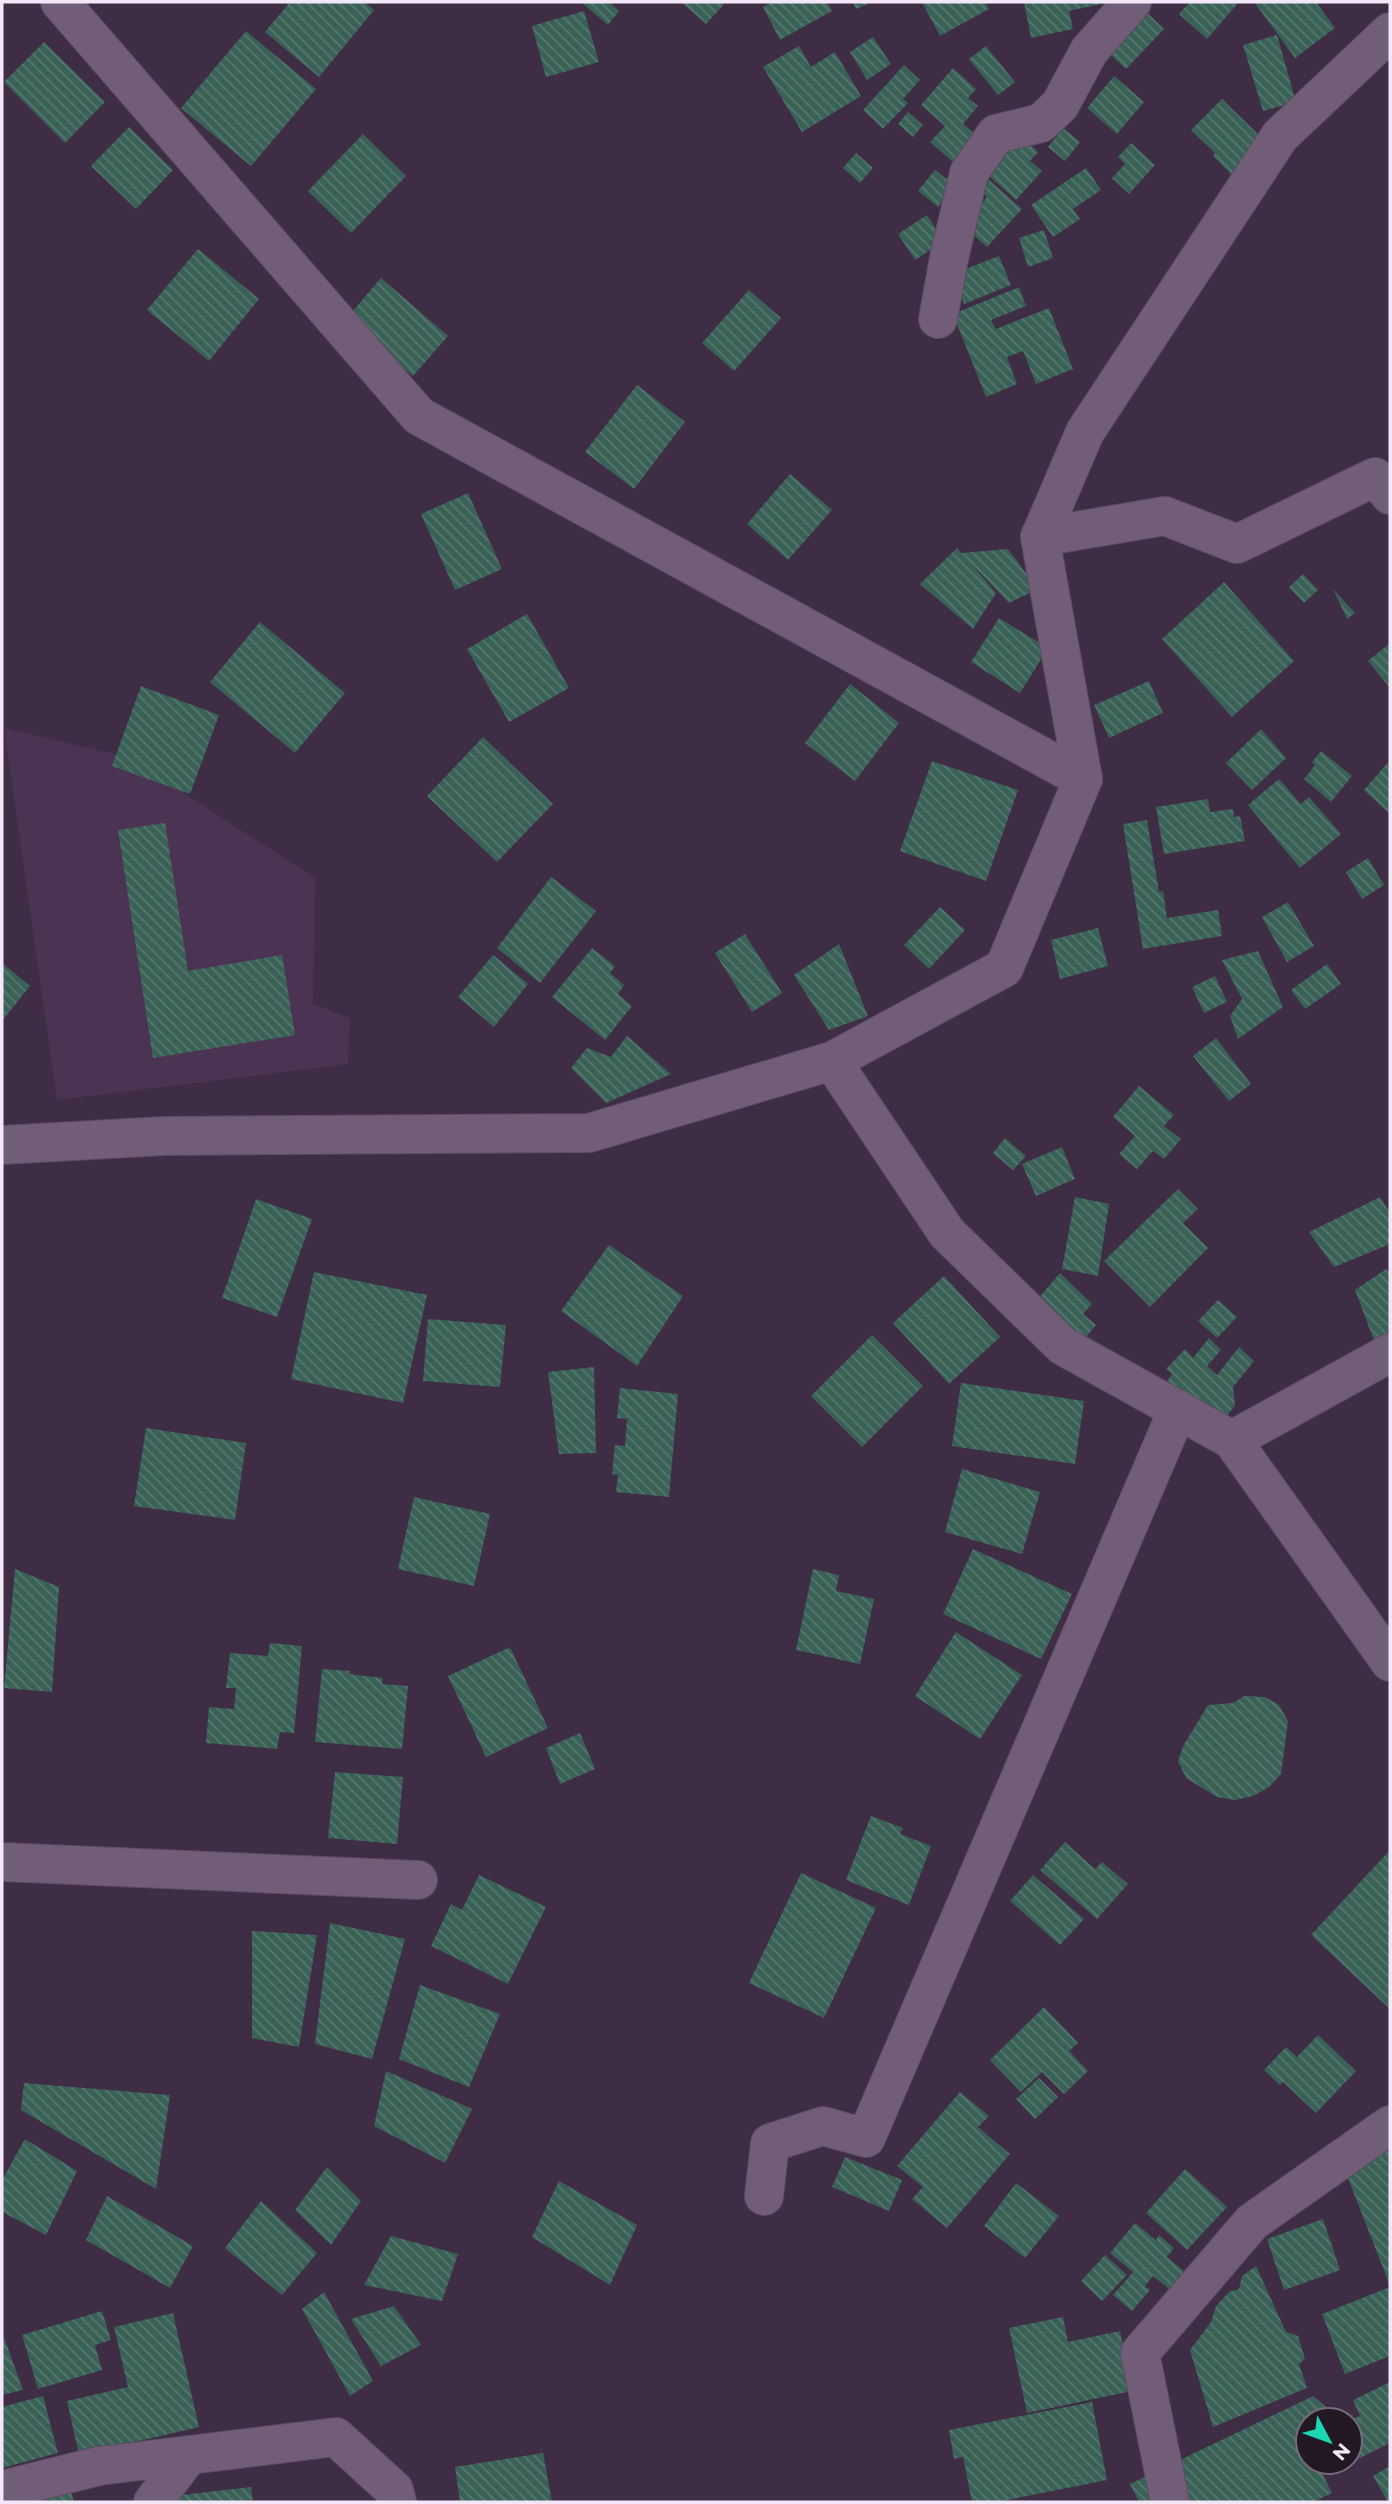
<svg xmlns="http://www.w3.org/2000/svg" width="1392" height="2504" viewBox="0 0 1392 2504" font-family="Montserrat,sans-serif">
	<style>
		.built { fill: #4b3453 }
		.building { fill: url(#building-back-hatch) }
		.lines { fill: none; stroke-linecap: round; stroke-linejoin: round }
		.minor-casing { stroke: #5b4b60; stroke-width: 40 }
		.minor { stroke: #725d79; stroke-width: 38 }
	</style>
	<defs>
		<pattern id="building-back-hatch" width="6" height="6" patternUnits="userSpaceOnUse" patternTransform="scale(1.75)"><rect width="6" height="6" fill="#396156"/><path d="M-1 5l2 2M0 0l6 6M5-1l2 2" fill="none" stroke="#56786f"/></pattern>
	</defs>
	<rect width="100%" height="100%" fill="#3f2c45"/>
	<polygon class="built" points="4,728 128,757 315,878 313,1004 350,1018 348,1064 57,1100"/>
	<g class="building">
		<polygon points="290,2 364,2 374,10 319,77 265,32"/>
		<polygon points="581,2 609,2 619,11 608,25"/>
		<polygon points="681,2 726,2 706,24"/>
		<polygon points="772,2 827,2 832,11 780,40 763,7"/>
		<polygon points="853,2 873,2 856,9"/>
		<polygon points="922,2 985,2 989,9 940,36"/>
		<polygon points="1024,2 1106,2 1106,3 1069,11 1073,29 1031,38"/>
		<polygon points="1190,2 1239,2 1207,39 1179,14"/>
		<polygon points="1254,2 1316,2 1335,28 1295,58"/>
		<polygon points="1138,4 1164,29 1126,69 1099,44"/>
		<polygon points="584,11 599,62 546,77 532,26"/>
		<polygon points="246,31 316,89 251,166 181,108"/>
		<polygon points="1277,35 1296,102 1263,111 1243,45"/>
		<polygon points="873,37 891,64 867,80 850,52"/>
		<polygon points="44,42 105,102 65,143 4,82"/>
		<polygon points="799,46 811,67 835,52 861,96 802,132 763,67"/>
		<polygon points="986,46 1015,82 998,95 969,59"/>
		<polygon points="904,65 920,80 903,99 908,103 883,129 863,110"/>
		<polygon points="953,68 976,89 968,98 978,106 963,124 984,142 961,169 930,142 945,126 921,105"/>
		<polygon points="1114,76 1144,102 1117,134 1087,108"/>
		<polygon points="1222,99 1265,141 1234,177 1213,156 1215,153 1191,130"/>
		<polygon points="908,112 923,125 913,137 898,124"/>
		<polygon points="129,127 173,170 136,209 91,166"/>
		<polygon points="1063,128 1080,142 1065,161 1048,147"/>
		<polygon points="1015,131 1038,152 1030,161 1042,171 1016,200 981,169"/>
		<polygon points="363,134 406,176 351,233 308,191"/>
		<polygon points="1131,143 1155,165 1129,194 1112,178 1125,164 1118,157"/>
		<polygon points="856,153 873,168 860,183 843,168"/>
		<polygon points="1086,168 1101,190 1073,209 1080,219 1053,237 1031,205"/>
		<polygon points="935,170 954,185 938,207 918,191"/>
		<polygon points="989,180 1022,209 987,247 962,225 987,197 980,191"/>
		<polygon points="927,215 944,241 915,260 898,234"/>
		<polygon points="1044,230 1053,258 1028,267 1019,238"/>
		<polygon points="198,249 259,299 209,361 147,310"/>
		<polygon points="999,256 1011,285 964,304 953,274"/>
		<polygon points="381,278 448,336 413,376 346,319"/>
		<polygon points="1019,287 1026,306 991,320 996,329 1049,308 1073,369 1036,384 1023,351 1007,357 1017,384 986,397 953,314"/>
		<polygon points="749,290 781,318 734,371 702,343"/>
		<polygon points="637,385 685,422 634,489 585,452"/>
		<polygon points="790,474 832,510 788,560 747,524"/>
		<polygon points="468,493 502,569 455,590 421,514"/>
		<polygon points="957,548 961,553 1008,549 1038,589 1009,603 971,563 996,593 973,629 920,584"/>
		<polygon points="1303,574 1318,590 1304,603 1289,587"/>
		<polygon points="1224,582 1294,661 1232,717 1162,639"/>
		<polygon points="1333,589 1355,613 1347,619"/>
		<polygon points="527,614 569,688 509,722 467,649"/>
		<polygon points="999,618 1048,648 1020,693 971,662"/>
		<polygon points="260,622 345,693 295,753 210,682"/>
		<polygon points="1390,643 1390,688 1368,661"/>
		<polygon points="1149,681 1163,713 1109,738 1094,705"/>
		<polygon points="850,684 899,723 855,781 805,743"/>
		<polygon points="141,686 219,715 190,794 112,766"/>
		<polygon points="1261,729 1286,758 1252,790 1226,763"/>
		<polygon points="483,737 553,804 497,862 427,796"/>
		<polygon points="1321,751 1352,776 1331,802 1304,779 1315,765 1312,762"/>
		<polygon points="1390,760 1390,814 1364,790"/>
		<polygon points="932,761 1018,790 986,881 900,851"/>
		<polygon points="1279,779 1301,804 1309,797 1341,834 1300,868 1248,805"/>
		<polygon points="1208,799 1210,812 1233,809 1234,817 1240,816 1245,841 1164,854 1156,807"/>
		<polygon points="1147,820 1159,892 1163,891 1167,918 1218,910 1222,936 1143,949 1123,824"/>
		<polygon points="165,823 188,971 282,955 295,1035 153,1058 118,830"/>
		<polygon points="1368,858 1384,885 1362,899 1346,872"/>
		<polygon points="551,877 596,911 540,983 497,948"/>
		<polygon points="1288,902 1314,946 1287,962 1262,917"/>
		<polygon points="940,907 965,930 929,969 904,945"/>
		<polygon points="1098,928 1108,966 1060,979 1051,940"/>
		<polygon points="745,934 782,993 752,1012 715,953"/>
		<polygon points="839,944 868,1016 829,1030 794,975"/>
		<polygon points="592,948 615,966 610,973 624,985 618,994 632,1006 605,1040 552,997"/>
		<polygon points="1258,951 1283,1007 1238,1039 1230,1016 1242,999 1222,960"/>
		<polygon points="493,955 528,984 494,1027 458,997"/>
		<polygon points="2,963 30,986 2,1021"/>
		<polygon points="1327,964 1341,984 1305,1009 1291,990"/>
		<polygon points="1215,976 1227,1002 1204,1013 1192,987"/>
		<polygon points="627,1036 671,1074 606,1103 571,1068 587,1048 611,1057"/>
		<polygon points="1216,1038 1251,1084 1229,1101 1193,1056"/>
		<polygon points="1139,1086 1174,1115 1164,1126 1181,1139 1164,1159 1153,1151 1137,1169 1119,1154 1135,1136 1113,1117"/>
		<polygon points="1005,1138 1026,1156 1013,1170 993,1153"/>
		<polygon points="1062,1147 1075,1179 1036,1196 1022,1164"/>
		<polygon points="1178,1189 1198,1209 1183,1223 1208,1248 1150,1307 1104,1261"/>
		<polygon points="1075,1197 1109,1204 1098,1276 1062,1269"/>
		<polygon points="1380,1197 1390,1213 1390,1244 1334,1267 1309,1232"/>
		<polygon points="256,1199 312,1219 277,1317 222,1298"/>
		<polygon points="609,1245 683,1296 637,1366 561,1311"/>
		<polygon points="1386,1269 1390,1273 1390,1334 1375,1343 1355,1290"/>
		<polygon points="314,1272 427,1295 403,1403 291,1379"/>
		<polygon points="1060,1273 1092,1304 1083,1314 1096,1325 1077,1348 1030,1308"/>
		<polygon points="944,1276 1000,1337 949,1384 893,1323"/>
		<polygon points="1218,1300 1237,1317 1217,1338 1198,1321"/>
		<polygon points="428,1319 506,1325 500,1387 423,1381"/>
		<polygon points="872,1335 923,1386 862,1447 811,1396"/>
		<polygon points="1209,1338 1221,1350 1207,1366 1217,1375 1239,1347 1254,1361 1233,1387 1235,1405 1222,1423 1164,1386 1172,1374 1166,1369 1185,1349 1193,1358"/>
		<polygon points="594,1367 596,1453 559,1454 548,1372"/>
		<polygon points="961,1383 1084,1401 1075,1464 952,1446"/>
		<polygon points="620,1388 678,1394 669,1497 616,1492 618,1475 612,1474 615,1445 625,1446 627,1419 617,1418"/>
		<polygon points="146,1428 246,1443 235,1520 134,1506"/>
		<polygon points="962,1469 1040,1492 1022,1554 945,1532"/>
		<polygon points="414,1497 490,1514 474,1586 398,1569"/>
		<polygon points="973,1549 1072,1594 1041,1659 943,1614"/>
		<polygon points="15,1569 59,1587 52,1692 4,1688"/>
		<polygon points="813,1569 839,1575 836,1591 874,1599 860,1664 796,1650"/>
		<polygon points="956,1632 1022,1675 980,1739 915,1696"/>
		<polygon points="270,1643 302,1646 294,1733 280,1732 277,1749 206,1743 209,1707 234,1709 236,1688 226,1688 230,1653 268,1656"/>
		<polygon points="510,1647 548,1728 486,1757 448,1676"/>
		<polygon points="322,1669 350,1671 349,1674 383,1678 382,1684 408,1686 402,1749 315,1742"/>
		<polygon points="1244,1696 1265,1697 1279,1705 1288,1721 1281,1774 1269,1787 1253,1796 1235,1800 1217,1797 1186,1778 1178,1761 1183,1746 1208,1705 1233,1703"/>
		<polygon points="580,1733 595,1769 560,1784 546,1748"/>
		<polygon points="335,1772 403,1777 397,1844 328,1838"/>
		<polygon points="871,1816 903,1828 900,1834 931,1846 909,1905 846,1880"/>
		<polygon points="1065,1842 1095,1869 1102,1862 1128,1884 1097,1919 1040,1870"/>
		<polygon points="1390,1850 1390,2009 1311,1935"/>
		<polygon points="801,1873 876,1908 824,2018 749,1983"/>
		<polygon points="479,1875 546,1907 508,1984 431,1946 451,1904 462,1910"/>
		<polygon points="1033,1875 1084,1919 1060,1945 1010,1901"/>
		<polygon points="330,1923 405,1939 372,2059 315,2044"/>
		<polygon points="252,1931 317,1935 299,2047 252,2038"/>
		<polygon points="420,1985 500,2014 469,2087 399,2059"/>
		<polygon points="1044,2007 1078,2043 1069,2051 1088,2071 1064,2094 1042,2072 1021,2092 990,2060"/>
		<polygon points="1318,2035 1356,2071 1316,2113 1283,2082 1280,2085 1264,2070 1286,2047 1297,2057"/>
		<polygon points="386,2071 472,2109 445,2163 374,2126"/>
		<polygon points="1039,2078 1058,2097 1035,2119 1016,2099"/>
		<polygon points="24,2083 170,2095 156,2189 21,2110"/>
		<polygon points="960,2092 989,2116 978,2127 1010,2154 947,2228 912,2199 923,2187 897,2166"/>
		<polygon points="25,2139 77,2171 46,2235 2,2212 2,2180"/>
		<polygon points="1390,2150 1390,2286 1344,2168"/>
		<polygon points="845,2157 902,2180 889,2211 832,2187"/>
		<polygon points="327,2167 361,2201 331,2245 295,2210"/>
		<polygon points="1185,2169 1227,2207 1187,2250 1146,2213"/>
		<polygon points="559,2181 637,2225 610,2285 532,2237"/>
		<polygon points="1016,2183 1059,2216 1025,2258 984,2226"/>
		<polygon points="107,2196 193,2246 170,2288 86,2240"/>
		<polygon points="261,2201 317,2253 282,2295 225,2248"/>
		<polygon points="1323,2219 1340,2270 1284,2290 1267,2239"/>
		<polygon points="1135,2223 1156,2240 1159,2235 1174,2248 1167,2257 1184,2271 1169,2289 1153,2276 1145,2286 1150,2290 1132,2311 1113,2295 1133,2272 1110,2253"/>
		<polygon points="391,2236 458,2254 442,2301 364,2285"/>
		<polygon points="1105,2255 1127,2275 1102,2301 1081,2281"/>
		<polygon points="1256,2266 1286,2332 1298,2336 1305,2359 1299,2364 1307,2388 1213,2427 1190,2350 1211,2322 1216,2306 1229,2292 1239,2289 1242,2276"/>
		<polygon points="1390,2287 1390,2356 1345,2374 1322,2314"/>
		<polygon points="324,2292 373,2381 350,2396 302,2309"/>
		<polygon points="394,2306 421,2345 381,2366 351,2319"/>
		<polygon points="102,2311 111,2340 95,2345 102,2370 38,2389 22,2335"/>
		<polygon points="173,2313 199,2427 79,2455 67,2401 128,2387 114,2327"/>
		<polygon points="1063,2317 1068,2342 1120,2331 1132,2391 1027,2413 1009,2328"/>
		<polygon points="2,2332 23,2390 2,2395"/>
		<polygon points="1390,2382 1390,2443 1346,2465 1344,2462 1350,2462 1350,2420 1360,2416 1353,2400"/>
		<polygon points="43,2396 58,2453 2,2468 2,2407"/>
		<polygon points="1313,2396 1333,2413 1319,2420 1308,2420 1308,2425 1301,2428 1308,2442 1308,2462 1317,2462 1332,2493 1313,2502 1139,2502 1130,2484"/>
		<polygon points="1092,2402 1107,2480 998,2502 972,2502 963,2457 954,2459 949,2430"/>
		<polygon points="543,2453 552,2502 460,2502 455,2467"/>
		<polygon points="1390,2466 1390,2502 1388,2502 1373,2476"/>
		<polygon points="68,2480 74,2502 23,2502"/>
		<polygon points="251,2487 253,2502 174,2502 173,2496"/>
	</g>
	<g class="lines">
		<defs>
			<g id="minor">
				<polyline points="60,2 419,416 1083,779"/>
				<polyline points="938,319 949,258 969,173 996,134 1041,123 1060,105 1089,51 1132,2"/>
				<polyline points="1040,537 1085,432 1280,136 1390,32"/>
				<polyline points="832,1061 947,1233 1063,1346 1232,1440 1390,1662"/>
				<polyline points="2,1145 164,1136 589,1133 832,1061 1004,968 1083,779 1040,537 1165,516 1237,544 1375,477 1390,495"/>
				<polyline points="1232,1440 1390,1353"/>
				<polyline points="2,1862 418,1880"/>
				<polyline points="764,2196 770,2143 823,2126 866,2138 1178,1409"/>
				<polyline points="2,2490 99,2466 336,2437 394,2490 397,2502"/>
				<polyline points="153,2502 189,2455"/>
				<polyline points="1170,2502 1140,2353 1252,2222 1390,2125"/>
			</g>
		</defs>
		<use href="#minor" class="minor-casing"/>
		<use href="#minor" class="minor"/>
	</g>
	<rect width="1392" height="2504" fill="none" stroke="#f4e8f8" stroke-width="7"/>
	<g transform="translate(1329 2441) rotate(131)"><circle r="33" fill="#211824" stroke="#756b79" stroke-width="2"/>
	<path d="M0-5L12 26L0 18L-12 26Z" fill="#1cd5b1"/>
	<text y="-10" font-size="19" font-weight="bold" text-anchor="middle" fill="#f4e8f8">N</text>
	</g>
</svg>
